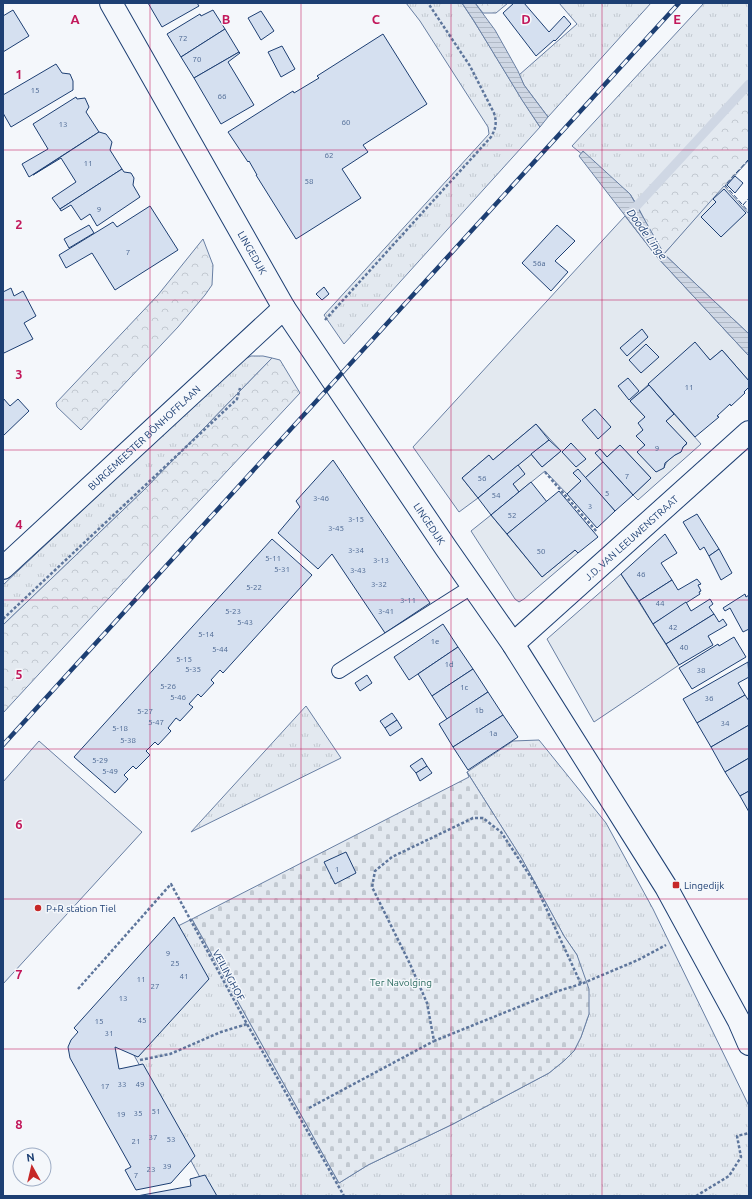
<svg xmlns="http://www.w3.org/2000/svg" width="752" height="1199" viewBox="0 0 752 1199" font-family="Ubuntu,sans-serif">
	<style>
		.grass { fill: url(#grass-tufts); stroke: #687fa3 }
		.forest { fill: url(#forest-crowns); stroke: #687fa3 }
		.cemetery { fill: url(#cemetery-stones); stroke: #687fa3 }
		.garden { fill: #e3e9f0; stroke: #687fa3 }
		.parking { fill: #e3e8f0; stroke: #687fa3 }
		.water { fill: url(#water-rules); stroke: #687fa3 }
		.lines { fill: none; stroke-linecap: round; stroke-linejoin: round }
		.stream { stroke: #cfd7e4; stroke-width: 9 }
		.building { fill: #d5e0f0; stroke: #1d3f73 }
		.lane-casing { stroke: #1d3f73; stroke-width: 16 }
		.street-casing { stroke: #1d3f73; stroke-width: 24 }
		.secondary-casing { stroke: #1d3f73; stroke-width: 24 }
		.path { stroke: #5e769c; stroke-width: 2.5; stroke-dasharray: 3 2; stroke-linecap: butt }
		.lane { stroke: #f4f7fb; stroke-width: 14 }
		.street { stroke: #f4f7fb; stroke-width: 22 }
		.secondary { stroke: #f4f7fb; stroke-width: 22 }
		.rail-casing { stroke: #1d3f73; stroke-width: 4.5 }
		.rail { stroke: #f4f7fb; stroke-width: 3; stroke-dasharray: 9; stroke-linecap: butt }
		.fence { stroke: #1d3f73; stroke-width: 1; stroke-dasharray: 5 2; stroke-linecap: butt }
		.grid { fill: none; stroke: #c2185b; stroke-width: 1; stroke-opacity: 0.55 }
		.poi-dot { fill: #c62828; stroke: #f4f7fb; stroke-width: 1.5 }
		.labels { text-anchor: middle; stroke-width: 3; stroke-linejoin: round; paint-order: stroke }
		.number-label { font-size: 8px; fill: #4b6792 }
		.street-label { font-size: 10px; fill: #1d3f73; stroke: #f4f7fb }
		.poi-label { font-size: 10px; fill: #1d3f73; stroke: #f4f7fb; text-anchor: start }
		.park-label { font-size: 10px; fill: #2c6c60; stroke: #f4f7fb }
		.water-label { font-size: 11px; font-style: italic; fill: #1d3f73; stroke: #f4f7fb }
		.grid-label { font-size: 13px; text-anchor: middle; font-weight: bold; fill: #c2185b; stroke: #f4f7fb; stroke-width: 3; stroke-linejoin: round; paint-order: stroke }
	</style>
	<defs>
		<pattern id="grass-tufts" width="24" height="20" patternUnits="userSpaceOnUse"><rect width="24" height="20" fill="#e3e9f0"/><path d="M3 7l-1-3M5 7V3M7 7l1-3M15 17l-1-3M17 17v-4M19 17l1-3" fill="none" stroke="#c2c9d1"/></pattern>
		<pattern id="forest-crowns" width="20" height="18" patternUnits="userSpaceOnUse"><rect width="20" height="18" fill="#e3e9f0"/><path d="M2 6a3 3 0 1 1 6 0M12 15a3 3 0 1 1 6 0" fill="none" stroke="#c2c9d1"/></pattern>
		<pattern id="cemetery-stones" width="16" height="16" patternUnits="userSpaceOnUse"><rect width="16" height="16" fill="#e3e9f0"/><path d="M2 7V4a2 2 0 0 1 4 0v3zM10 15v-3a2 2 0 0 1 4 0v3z" fill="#c2c9d1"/></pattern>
		<pattern id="water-rules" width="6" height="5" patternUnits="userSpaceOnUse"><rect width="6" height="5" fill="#cfd7e4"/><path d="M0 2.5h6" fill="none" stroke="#b1bac7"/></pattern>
	</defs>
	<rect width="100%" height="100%" fill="#f4f7fb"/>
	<g class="grass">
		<path d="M 406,3 L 462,3 C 489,43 512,86 540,127 L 344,344 L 324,315 L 489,134 L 488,127 L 420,21 Z"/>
		<polygon points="559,3 651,3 548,117 524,85 519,75 577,24"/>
		<polygon points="704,3 749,3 749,81 637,205 630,194 572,146"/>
		<polygon points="251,356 263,356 272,358 144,490 3,625 3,585 241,361"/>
		<polygon points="306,706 341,758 191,832"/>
		<polygon points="539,740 606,823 653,909 749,1106 749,1196 210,1196 128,1044 164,933 192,919 339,1183 368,1165 453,1124 549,1073 565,1060 574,1051 581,1037 589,1014 577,955 564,936 522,859 467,772 513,741"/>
	</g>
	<g class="forest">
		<polygon points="475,3 508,3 496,13 483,13"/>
		<polygon points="749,84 749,160 664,254 647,225 637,205"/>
		<polygon points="203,239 213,265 212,285 205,295 178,327 81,430 57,407 56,403 158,295"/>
		<polygon points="272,358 280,360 300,393 158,545 3,713 3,625 144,490"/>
	</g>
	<polygon class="cemetery" points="467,772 522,859 564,936 577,955 589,989 589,1014 581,1037 574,1051 565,1060 549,1073 453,1124 368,1165 339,1183 192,919 469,777"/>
	<g class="garden">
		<polygon points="724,186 749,214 749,334 664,254"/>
		<path d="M 625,216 L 657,257 L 749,356 L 749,381 L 722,350 L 710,360 L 695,343 L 630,401 L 645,417 L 643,430 L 637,436 L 664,468 C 666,460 674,455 681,452 L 683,447 L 687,444 L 666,421 L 674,414 L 701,444 L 638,500 L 633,495 L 651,478 L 620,445 L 607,457 L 600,449 L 596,453 L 603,462 L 585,478 L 574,473 L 581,481 L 567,494 L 545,471 L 519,492 L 513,484 L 518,465 L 531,454 L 542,467 L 561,451 L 536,424 L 493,460 L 489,455 L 462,478 L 478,498 L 459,512 L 413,447 Z"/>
		<polygon points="491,515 542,577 575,550 578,553 524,599 519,602 515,599 471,531"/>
		<polygon points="621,574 679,665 594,722 547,639"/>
	</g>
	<polygon class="parking" points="39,741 142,832 3,984 3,782"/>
	<g class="water">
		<polygon points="462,3 475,3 495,30 518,71 524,85 548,117 540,127 522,100 474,21"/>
		<polygon points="583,151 630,194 664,254 749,334 749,356 657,257 579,156"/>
	</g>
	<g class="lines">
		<polyline class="stream" points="632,211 749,84"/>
	</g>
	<g class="building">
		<polygon points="148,3 197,3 199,6 162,27"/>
		<polygon points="514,3 524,3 549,32 564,16 571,24 555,41 554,40 536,56 503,13"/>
		<polygon points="13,10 29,36 3,52 3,16"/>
		<polygon points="213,10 225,29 181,57 167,34 200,14 201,16"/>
		<polygon points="261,11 274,31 261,40 248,18"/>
		<polygon points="225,29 239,52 194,78 181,57"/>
		<polygon points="383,34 427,104 363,145 368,152 342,169 361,198 296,239 256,175 257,175 249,161 248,162 228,132 293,91 294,93 319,78 317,76"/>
		<polygon points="282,46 295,69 281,77 268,52"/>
		<polygon points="239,52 240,53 228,62 254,105 221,124 194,78"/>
		<polygon points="56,64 62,73 70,74 73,81 73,90 11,127 3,113 3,95"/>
		<polygon points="76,97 77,99 85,98 89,107 86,112 99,132 29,177 22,164 48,149 33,124"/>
		<polygon points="99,132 106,134 112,142 110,150 122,169 60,209 52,198 76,182 61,158 33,175"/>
		<polygon points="122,169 124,172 131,173 134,178 133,185 140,197 97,226 90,214 81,220 71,205 61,211 60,209"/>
		<polygon points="735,176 743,183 735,193 727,185"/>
		<polygon points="724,189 746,213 721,237 701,217 716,202 713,199"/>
		<polygon points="150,206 178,250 115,290 92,253 66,268 59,255 113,222 117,227"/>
		<polygon points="89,225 94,233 69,248 64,239"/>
		<polygon points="557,225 575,241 555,261 568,272 551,291 522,263"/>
		<polygon points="324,287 329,294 322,300 316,294"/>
		<polygon points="11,288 14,296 23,291 36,316 24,323 33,339 4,353 3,351 3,292"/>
		<polygon points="642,329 648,337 627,356 620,348"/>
		<polygon points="695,342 710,360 722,350 749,381 749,387 744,392 745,393 731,406 730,404 717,416 719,417 695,437 648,384"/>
		<polygon points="646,344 659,357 641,373 629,360"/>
		<polygon points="628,378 639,391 629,400 618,386"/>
		<polygon points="649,385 674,414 666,421 687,443 683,447 681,452 675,455 665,463 664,468 656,472 637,452 645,445 636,436 643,430 638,423 645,417 630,401"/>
		<polygon points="3,398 10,406 18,399 29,411 3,436"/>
		<polygon points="595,409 611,427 598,439 582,420"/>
		<polygon points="536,424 549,440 478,498 462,478 489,455 493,460"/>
		<polygon points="549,440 561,451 542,467 531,454"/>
		<polygon points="571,443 586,459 576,467 562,452"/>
		<polygon points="620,445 651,478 633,495 595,453 600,449 607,457"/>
		<polygon points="333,460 430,603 385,633 332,554 318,569 278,533 300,507 296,501"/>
		<polygon points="603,462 633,495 615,511 585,478"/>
		<polygon points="518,465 525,474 513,484 519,492 491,515 478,498"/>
		<polygon points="578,469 615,511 597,528 567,494 581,481 573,473"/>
		<polygon points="531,482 547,502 507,534 491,515"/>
		<polygon points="559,491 598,537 578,553 575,550 542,577 507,534"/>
		<polygon points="697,514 719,549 709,556 704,547 700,550 683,522"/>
		<polygon points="665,534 677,553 661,563 672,580 639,601 621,574"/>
		<polygon points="272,539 312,575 223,673 220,670 211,680 214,683 201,697 198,694 189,704 193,707 180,721 176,718 168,728 171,731 158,745 155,742 146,751 150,755 136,769 133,766 124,775 128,779 115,793 74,757"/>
		<polygon points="719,549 732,573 721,580 709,556"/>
		<polygon points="697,579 701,584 698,585 701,591 699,592 700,594 653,624 639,601 672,580 678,590"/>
		<polygon points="745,594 746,597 749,595 749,629 743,632 730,608 725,611 723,608"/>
		<polygon points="710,599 713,604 709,607 714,614 666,644 653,624 686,602 691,611"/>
		<polygon points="714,614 719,622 723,619 727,625 708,636 713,645 679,665 666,644"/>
		<polygon points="443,624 458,647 409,680 394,657"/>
		<polygon points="734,637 746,657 692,689 679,668 718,644 719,646"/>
		<polygon points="458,647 473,669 432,696 418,674"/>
		<polygon points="748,662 749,677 738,683 745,695 697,723 683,699"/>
		<polygon points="473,669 488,692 447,719 432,696"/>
		<polygon points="367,675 372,683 360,691 355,683"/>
		<polygon points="488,692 503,715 453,747 439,724"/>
		<polygon points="745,695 749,701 749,725 711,747 697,723"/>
		<polygon points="392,713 397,720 385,728 380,721"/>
		<polygon points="503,715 518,737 468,770 453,747"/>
		<polygon points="397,720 402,728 390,736 385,728"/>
		<polygon points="749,725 749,758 725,772 711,747"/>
		<polygon points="422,758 427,766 416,773 410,766"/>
		<polygon points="749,758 749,791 740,796 725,772"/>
		<polygon points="427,766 432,773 420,781 416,773"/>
		<polygon points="749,791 749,812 740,796"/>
		<polygon points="346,852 356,873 335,884 324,862"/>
		<polygon points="174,917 209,979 138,1057 115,1047 119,1069 143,1064 195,1156 171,1183 136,1190 125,1170 131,1167 70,1058 68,1047 71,1040 78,1032 74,1028"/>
		<polygon points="205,1175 217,1196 137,1196 191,1186 190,1179"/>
	</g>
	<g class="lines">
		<defs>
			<polyline id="lane" points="339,671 473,586"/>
			<g id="street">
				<path id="s1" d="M 111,3 L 284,308"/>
				<path id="s2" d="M 513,644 L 749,432"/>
			</g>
			<g id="secondary">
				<path id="s3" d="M 3,568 L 284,308 L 446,548 L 513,644 L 666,887 L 739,1021 L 749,1044"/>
			</g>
		</defs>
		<use href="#lane" class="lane-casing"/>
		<use href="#street" class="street-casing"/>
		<use href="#secondary" class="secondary-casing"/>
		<g class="path">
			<path d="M 325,320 L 491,137 C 496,128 497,123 494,113 L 470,66 L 428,3"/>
			<polyline points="545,472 597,532"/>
			<polyline points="3,619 237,399 240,388"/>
			<polyline points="581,984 534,882 501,832 483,818 473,818 392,857 375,871 372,887 410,964 427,1003 434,1041 558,991 581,984 638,960 666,945"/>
			<polyline points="78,989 171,884 247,1024 344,1196"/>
			<polyline points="140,1060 170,1054 221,1032 247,1024"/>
			<polyline points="309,1108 434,1041"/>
			<polyline points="696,1196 729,1176 741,1157 737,1136 749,1133"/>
		</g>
		<use href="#lane" class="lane"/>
		<use href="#street" class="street"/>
		<use href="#secondary" class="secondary"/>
		<defs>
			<polyline id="rail" points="3,745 679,3"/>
		</defs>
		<use href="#rail" class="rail-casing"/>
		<use href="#rail" class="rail"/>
		<g class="fence">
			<polyline points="749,159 725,185 749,212"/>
			<polyline points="743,205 749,198"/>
		</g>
	</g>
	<path class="grid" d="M 150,3 L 150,1196M 301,3 L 301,1196M 451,3 L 451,1196M 602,3 L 602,1196M 3,150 L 749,150M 3,300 L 749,300M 3,450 L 749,450M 3,600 L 749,600M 3,749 L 749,749M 3,899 L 749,899M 3,1049 L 749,1049"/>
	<g class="poi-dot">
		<rect x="672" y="881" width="8" height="8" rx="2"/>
		<circle cx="38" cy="908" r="4"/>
	</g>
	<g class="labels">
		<g class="number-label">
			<text x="183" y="41">72</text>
			<text x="197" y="62">70</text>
			<text x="35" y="93">15</text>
			<text x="222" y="99">66</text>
			<text x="346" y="125">60</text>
			<text x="63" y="127">13</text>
			<text x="329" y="158">62</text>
			<text x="88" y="166">11</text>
			<text x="309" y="184">58</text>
			<text x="99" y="212">9</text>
			<text x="128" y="255">7</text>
			<text x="539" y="266">56a</text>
			<text x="689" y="390">11</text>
			<text x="657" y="451">9</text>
			<text x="627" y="479">7</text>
			<text x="482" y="481">56</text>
			<text x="607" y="496">5</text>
			<text x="496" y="498">54</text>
			<text x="321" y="501">3-46</text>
			<text x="590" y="509">3</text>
			<text x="512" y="518">52</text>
			<text x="356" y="522">3-15</text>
			<text x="336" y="531">3-45</text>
			<text x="356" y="553">3-34</text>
			<text x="541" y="554">50</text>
			<text x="273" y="561">5-11</text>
			<text x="381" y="563">3-13</text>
			<text x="282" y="572">5-31</text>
			<text x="358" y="573">3-43</text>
			<text x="641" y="577">46</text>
			<text x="379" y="587">3-32</text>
			<text x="254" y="590">5-22</text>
			<text x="408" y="603">3-11</text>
			<text x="660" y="606">44</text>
			<text x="233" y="614">5-23</text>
			<text x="386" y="614">3-41</text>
			<text x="245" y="625">5-43</text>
			<text x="673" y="630">42</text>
			<text x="206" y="637">5-14</text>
			<text x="435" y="644">1e</text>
			<text x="684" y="650">40</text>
			<text x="220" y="652">5-44</text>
			<text x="184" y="662">5-15</text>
			<text x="449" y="667">1d</text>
			<text x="193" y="672">5-35</text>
			<text x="701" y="673">38</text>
			<text x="168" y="689">5-26</text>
			<text x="464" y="690">1c</text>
			<text x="178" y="700">5-46</text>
			<text x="709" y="701">36</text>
			<text x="479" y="713">1b</text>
			<text x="145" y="714">5-27</text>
			<text x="156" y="725">5-47</text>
			<text x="725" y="726">34</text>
			<text x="120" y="731">5-18</text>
			<text x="493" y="736">1a</text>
			<text x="128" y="743">5-38</text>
			<text x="100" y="763">5-29</text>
			<text x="110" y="774">5-49</text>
			<text x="337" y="872">1</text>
			<text x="168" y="956">9</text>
			<text x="175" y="966">25</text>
			<text x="184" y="979">41</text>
			<text x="141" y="982">11</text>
			<text x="155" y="989">27</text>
			<text x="123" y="1001">13</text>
			<text x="142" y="1023">45</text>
			<text x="99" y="1024">15</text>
			<text x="109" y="1036">31</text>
			<text x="122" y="1087">33</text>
			<text x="140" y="1087">49</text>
			<text x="105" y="1089">17</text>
			<text x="156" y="1114">51</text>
			<text x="138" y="1116">35</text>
			<text x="121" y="1117">19</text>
			<text x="153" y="1140">37</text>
			<text x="171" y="1142">53</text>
			<text x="136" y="1144">21</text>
			<text x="167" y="1169">39</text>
			<text x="151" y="1172">23</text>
			<text x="136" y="1178">7</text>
		</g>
		<g class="street-label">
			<text dy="4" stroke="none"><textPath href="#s1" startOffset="287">LINGEDIJK</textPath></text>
			<text dy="4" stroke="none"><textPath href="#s3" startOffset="192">BURGEMEESTER BÖNHOFFLAAN</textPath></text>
			<text dy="4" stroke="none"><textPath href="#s3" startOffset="643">LINGEDIJK</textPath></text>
			<text dy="4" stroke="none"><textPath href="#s2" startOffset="159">J.D. VAN LEEUWENSTRAAT</textPath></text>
			<text transform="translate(229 975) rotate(62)" y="4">VEILINGHOF</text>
		</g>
		<g class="poi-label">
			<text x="684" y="889">Lingedijk</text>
			<text x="46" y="912">P+R station Tiel</text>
		</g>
		<g class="park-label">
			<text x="401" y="986">Ter Navolging</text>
		</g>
		<g class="water-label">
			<text transform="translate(647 234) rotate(54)" y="4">Doode Linge</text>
		</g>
	</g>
	<g class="grid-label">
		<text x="75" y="24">A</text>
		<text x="226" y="24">B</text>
		<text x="376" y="24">C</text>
		<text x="526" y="24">D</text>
		<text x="677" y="24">E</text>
		<text x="19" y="79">1</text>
		<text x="19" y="229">2</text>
		<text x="19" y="379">3</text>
		<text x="19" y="529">4</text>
		<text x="19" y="679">5</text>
		<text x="19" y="829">6</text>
		<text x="19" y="979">7</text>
		<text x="19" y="1129">8</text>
	</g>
	<rect width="752" height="1199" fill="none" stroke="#1d3f73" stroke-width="8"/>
	<g transform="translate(32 1167) rotate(352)"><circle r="19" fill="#f4f7fb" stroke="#9eadc5"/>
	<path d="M0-3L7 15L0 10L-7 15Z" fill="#c62828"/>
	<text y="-6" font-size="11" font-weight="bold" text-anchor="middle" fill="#1d3f73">N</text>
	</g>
</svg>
